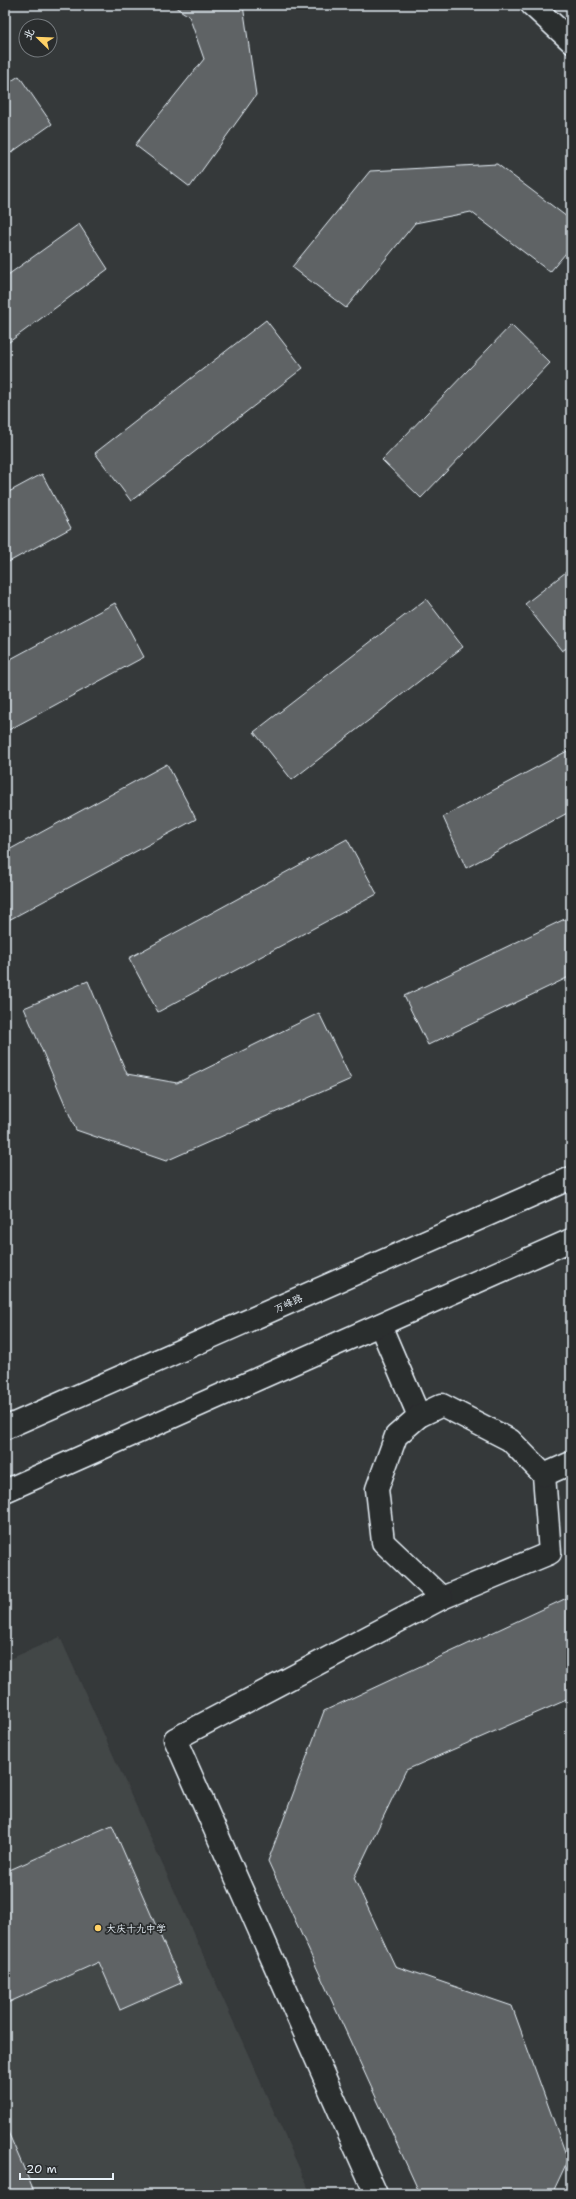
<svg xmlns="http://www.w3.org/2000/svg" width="576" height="2199" viewBox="0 0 576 2199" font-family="'Shantell Sans','LXGW WenKai TC',sans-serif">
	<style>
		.built { fill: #424647 }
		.building { fill: #5f6365; stroke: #e8f1f8 }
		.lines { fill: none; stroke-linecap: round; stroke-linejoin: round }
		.minor-casing { stroke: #e8f1f8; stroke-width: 25 }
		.major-casing { stroke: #e8f1f8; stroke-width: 25 }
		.minor { stroke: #2a2d2e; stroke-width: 22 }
		.major { stroke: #2a2d2e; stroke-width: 22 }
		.poi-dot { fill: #ffd166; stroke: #2a2d2e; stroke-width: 1.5 }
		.labels { text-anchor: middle; stroke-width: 3.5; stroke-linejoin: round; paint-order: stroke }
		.street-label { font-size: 10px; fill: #e8f1f8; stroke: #2a2d2e }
		.poi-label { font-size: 10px; fill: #e8f1f8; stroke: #2a2d2e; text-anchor: start }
	</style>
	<rect width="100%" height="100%" fill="#35393a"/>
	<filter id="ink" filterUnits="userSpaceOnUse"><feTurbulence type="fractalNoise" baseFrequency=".025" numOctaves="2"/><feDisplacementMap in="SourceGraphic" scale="8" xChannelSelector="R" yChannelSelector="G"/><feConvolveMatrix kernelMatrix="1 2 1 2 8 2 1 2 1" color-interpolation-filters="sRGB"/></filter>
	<g filter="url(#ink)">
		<polygon class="built" points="60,1637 311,2194 5,2194 5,1661"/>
		<g class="building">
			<polygon points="172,5 243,5 256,95 190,187 135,145 204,59 189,16"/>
			<polygon points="19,76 52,124 5,157 5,85"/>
			<polygon points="497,164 571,220 571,247 550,272 471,212 415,223 346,308 292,267 370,171"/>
			<polygon points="79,224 108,269 5,345 5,277"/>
			<polygon points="266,320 303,368 131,501 95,453"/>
			<polygon points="511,325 550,363 421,498 382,460"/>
			<polygon points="42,474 71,528 5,564 5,494"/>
			<polygon points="571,568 571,645 562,651 525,604"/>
			<polygon points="426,599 463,647 292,780 254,732"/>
			<polygon points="115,603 144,657 5,732 5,662"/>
			<polygon points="571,749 571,811 466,868 443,817"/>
			<polygon points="167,764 196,819 5,922 5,852"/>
			<polygon points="347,839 377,894 158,1012 129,958"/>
			<polygon points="571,916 571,976 428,1045 404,996"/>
			<polygon points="88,981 127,1074 177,1083 319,1013 351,1079 166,1161 76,1130 24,1008"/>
			<polygon points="571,1596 571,1698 406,1770 354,1878 395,1966 512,2006 568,2160 552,2194 420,2194 268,1861 324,1711"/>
			<polygon points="112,1825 181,1983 120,2010 99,1962 5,2004 5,1872"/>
			<polygon points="5,2125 35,2194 5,2194"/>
		</g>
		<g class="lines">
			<defs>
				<g id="minor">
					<polyline points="380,1325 419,1416"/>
					<polyline points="442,1598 550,1553 544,1475"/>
					<polyline points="376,2194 175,1739 442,1598 383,1542 377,1489 396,1436 419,1416 442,1405 510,1440 544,1475 571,1463"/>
				</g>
				<g id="major">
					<polyline points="532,5 571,41"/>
					<polyline points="5,1428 571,1178"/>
					<polyline points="5,1491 571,1240"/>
				</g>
			</defs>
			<use href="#minor" class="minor-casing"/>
			<use href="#major" class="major-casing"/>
			<use href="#minor" class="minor"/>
			<use href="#major" class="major"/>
		</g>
	</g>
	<circle class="poi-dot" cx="98" cy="1928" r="4"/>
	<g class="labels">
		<g class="street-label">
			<text transform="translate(288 1303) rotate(-24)" y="4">万峰路</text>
		</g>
		<g class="poi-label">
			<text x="106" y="1932">大庆十九中学</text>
		</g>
	</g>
	<rect width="576" height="2199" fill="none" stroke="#2a2d2e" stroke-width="20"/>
	<rect x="10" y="10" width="556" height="2179" fill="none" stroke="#e8f1f8" stroke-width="1.5" filter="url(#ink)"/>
	<g transform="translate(38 38) rotate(293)"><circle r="19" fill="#2a2d2e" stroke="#767b7f"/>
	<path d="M0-3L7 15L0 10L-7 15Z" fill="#ffd166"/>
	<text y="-6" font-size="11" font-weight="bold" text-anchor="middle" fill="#e8f1f8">北</text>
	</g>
	<path d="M20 2173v6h93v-6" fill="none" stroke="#e8f1f8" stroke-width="2"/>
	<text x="26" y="2173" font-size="12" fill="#e8f1f8" stroke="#2a2d2e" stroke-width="3" paint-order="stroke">20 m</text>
</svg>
